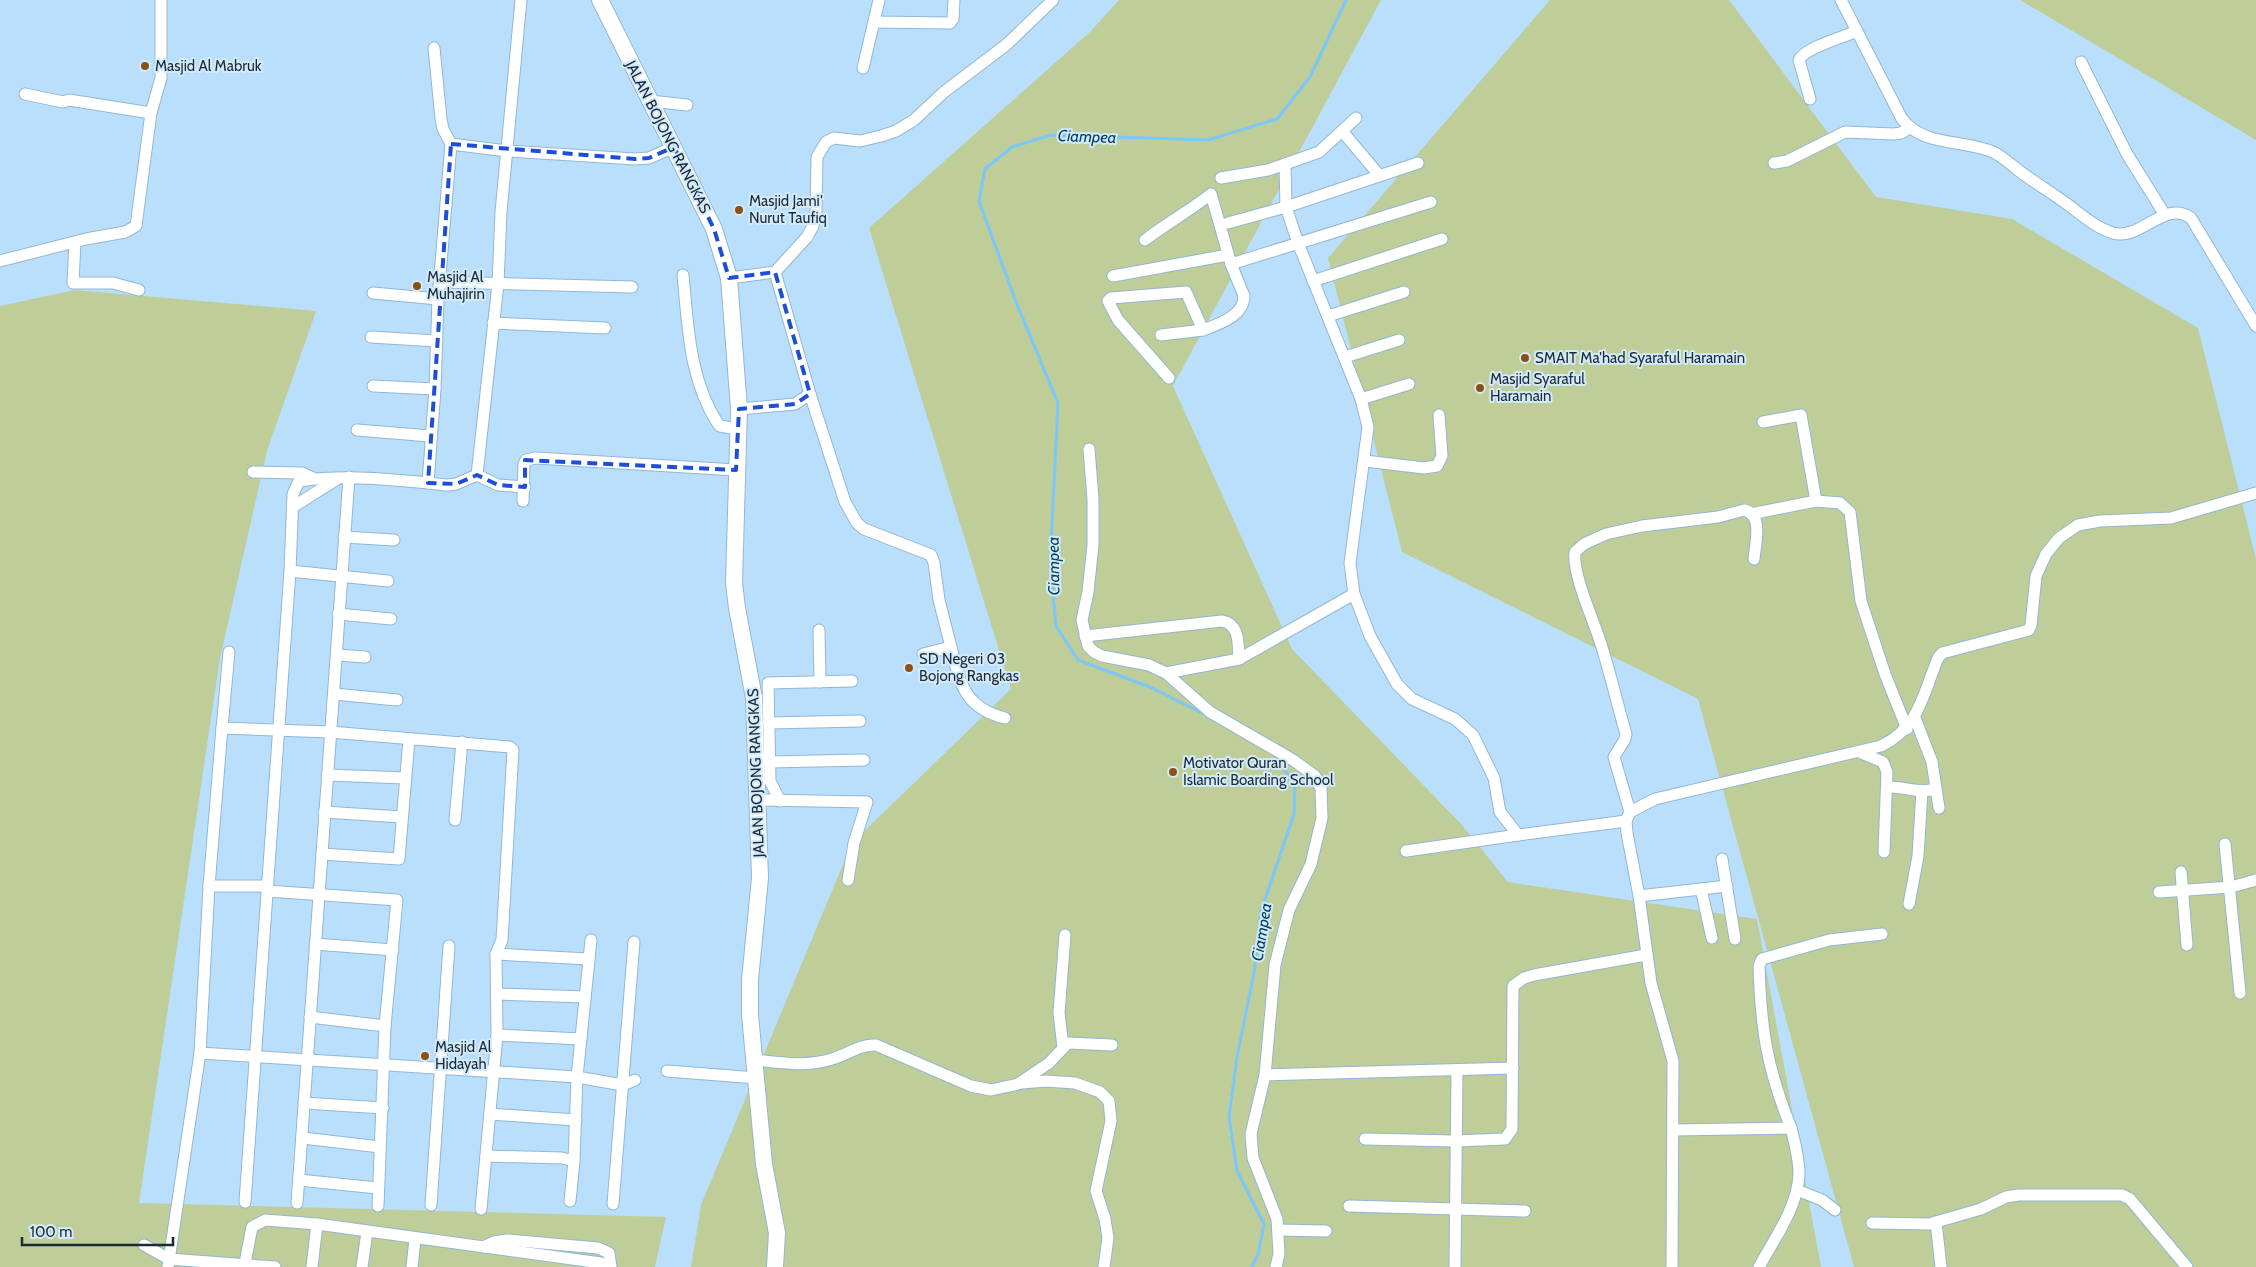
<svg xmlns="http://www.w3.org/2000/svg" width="2256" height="1267" viewBox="0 0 2256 1267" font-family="Cabin,sans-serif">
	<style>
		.green { fill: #bfcd98 }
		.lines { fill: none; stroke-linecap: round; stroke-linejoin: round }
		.stream { stroke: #7bc6fa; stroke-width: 3 }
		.street-casing { stroke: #92b7d2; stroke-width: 13 }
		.secondary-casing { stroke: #92b7d2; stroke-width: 18 }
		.street { stroke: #fff; stroke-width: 11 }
		.secondary { stroke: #fff; stroke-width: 16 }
		.marked { fill: none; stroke: #1d4ed8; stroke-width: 4; stroke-dasharray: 10 6; stroke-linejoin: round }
		.poi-dot { fill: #8c5010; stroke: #d3eafb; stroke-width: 2 }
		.labels { text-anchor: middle; stroke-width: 4; stroke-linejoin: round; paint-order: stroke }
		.poi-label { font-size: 15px; fill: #1c2a35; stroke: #d3eafb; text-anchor: start }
		.street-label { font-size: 15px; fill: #1c2a35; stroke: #d3eafb }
		.water-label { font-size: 16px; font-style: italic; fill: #003e5f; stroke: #d3eafb }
	</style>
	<rect width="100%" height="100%" fill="#b9dffc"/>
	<g class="green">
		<polygon points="1119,0 1381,0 1173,386 1292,649 1461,824 1508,882 1757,919 1821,1267 691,1267 701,1205 852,843 1011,689 869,228 1091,31"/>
		<polygon points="1550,0 1729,0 1876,197 2012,219 2198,328 2256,559 2256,1267 1854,1267 1698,699 1402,552 1328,258"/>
		<polygon points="2020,0 2256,0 2256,140"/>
		<polygon points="75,290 316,311 267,451 220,658 139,1203 666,1217 655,1267 0,1267 0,306"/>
	</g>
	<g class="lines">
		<g class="stream">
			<polyline points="1206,715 1150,687 1078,660 1056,626 1050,564 1058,403 1016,302 979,201 985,169 1012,147 1051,135 1208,140 1277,119 1310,77 1346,0"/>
			<polyline points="1252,1267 1258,1255 1264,1224 1237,1171 1229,1117 1237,1057 1254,973 1261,911 1294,814 1295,785 1274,754"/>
		</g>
		<defs>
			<g id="street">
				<path d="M 1841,0 L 1902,119 C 1924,147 1962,139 1993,152 C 2002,156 2010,164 2018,170 C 2035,183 2054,194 2071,207 C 2084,217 2097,228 2113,233 C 2141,241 2164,199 2191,218 L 2256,326"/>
				<polyline points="874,22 950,23 953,19 954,0"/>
				<polyline points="434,48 441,119 443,129 451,144"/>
				<polyline points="2081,62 2127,154 2165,215"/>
				<polyline points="863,68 879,0"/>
				<polyline points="25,94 63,102 69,100 151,113"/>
				<path d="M 1810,99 L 1799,60 C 1804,48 1844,37 1857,31"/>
				<polyline points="650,101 687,105"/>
				<polyline points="1342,131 1379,175"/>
				<polyline points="1774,163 1787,161 1845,132 1894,134 1901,133 1909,128"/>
				<polyline points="1285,164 1286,207 1298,243 1361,399 1368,427 1350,563 1354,594 1370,636 1397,684 1412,699 1455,719 1473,735 1494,778 1500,812 1518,835 1626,821"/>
				<polyline points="1221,178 1268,170 1319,152 1356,118"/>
				<polyline points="1228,223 1286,207 1418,163"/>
				<path d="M 1145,240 C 1166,224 1189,211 1211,194 L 1231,264 L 1244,296 C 1244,316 1219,324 1203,330 L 1186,292 L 1111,298 L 1108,301 L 1118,320 L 1169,378"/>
				<polyline points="75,242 73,283 113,283 139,290"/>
				<polyline points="0,261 86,239 125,232 136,226 151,113 161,78 161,0"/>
				<polyline points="1231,264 1431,202"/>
				<polyline points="775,272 810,394 845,502 857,523 864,529 931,555 934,563 939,600 951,647 923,654"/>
				<path d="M 683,275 C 688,326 689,379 718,424 L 720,426 L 737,429"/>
				<polyline points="1113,276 1228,255"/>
				<polyline points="729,278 775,272 807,237 813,226 816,212 817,157 826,142 834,138 860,141 881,136 896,131 914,120 944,92 1006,45 1053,0"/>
				<polyline points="1313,281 1442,239"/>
				<polyline points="441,282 632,287"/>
				<polyline points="373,293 438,299"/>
				<polyline points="1328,316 1404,292"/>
				<polyline points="493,323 605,328"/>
				<polyline points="1161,335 1203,330"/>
				<polyline points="371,337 437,341"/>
				<polyline points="1345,357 1399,340"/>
				<polyline points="373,386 435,389"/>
				<polyline points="1361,399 1409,384"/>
				<polyline points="739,409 795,404 810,394"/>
				<polyline points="357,430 430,436"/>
				<polyline points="1089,449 1093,499 1093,545 1088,592 1082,620 1088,646 1094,652 1102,656 1149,665 1166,673 1210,712 1293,760 1315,776 1321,788 1322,818 1311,864 1289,910 1275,965 1265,1075 1251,1134 1253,1158 1277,1219 1279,1254 1276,1267"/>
				<polyline points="1365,461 1424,468 1437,466 1442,456 1439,415"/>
				<polyline points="253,472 302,473 313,478"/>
				<polyline points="477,475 498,485 525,487"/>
				<polyline points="428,483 435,389 438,299 451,144 507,151 635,159 649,158 674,147"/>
				<polyline points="523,501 524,464 526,460 536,458 736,470"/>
				<polyline points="1816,501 1840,503 1850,512 1861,601 1885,674 1907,729"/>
				<polyline points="293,507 337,479"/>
				<polyline points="1751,514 1816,501 1801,415 1763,422"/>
				<polyline points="344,537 394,540"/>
				<polyline points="290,571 388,581"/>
				<polyline points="338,614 391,619"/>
				<polyline points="819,630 820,682"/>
				<path d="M 1085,636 L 1222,621 C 1240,624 1238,644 1239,659 L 1166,673"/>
				<path d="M 951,647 C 960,683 964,708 1005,718"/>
				<polyline points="337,655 365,657"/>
				<polyline points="1239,659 1354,594"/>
				<polyline points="334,694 397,700"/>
				<polyline points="1915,718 1932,762 1939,808"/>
				<polyline points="769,723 860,721"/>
				<polyline points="222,728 229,652"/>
				<polyline points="1859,752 1883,762 1887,772 1884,852"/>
				<polyline points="769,762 864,760"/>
				<polyline points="327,775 405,778"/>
				<path d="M 1888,787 C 1903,786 1915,793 1930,790"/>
				<polyline points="757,800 867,802 854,843 848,880"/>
				<polyline points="780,801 770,781 768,683 852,681"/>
				<polyline points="324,812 402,817"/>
				<path d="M 1630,812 L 1614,757 L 1625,739 L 1626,734 C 1617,703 1610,672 1600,641 C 1593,619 1572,573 1575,552 L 1584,544 L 1606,534 L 1642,526 L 1718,517 L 1744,510 C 1764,514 1755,545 1754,559"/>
				<polyline points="455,820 462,742"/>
				<polyline points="2225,844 2240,993"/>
				<polyline points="1406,851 1518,835"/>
				<polyline points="322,854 399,859 409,739"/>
				<polyline points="1722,859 1735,939"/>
				<polyline points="2181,872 2187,945"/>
				<polyline points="209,886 268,886"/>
				<polyline points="1701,889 1712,938"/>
				<polyline points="267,891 397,900 385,1026 378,1206"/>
				<polyline points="2159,892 2231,887 2256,880"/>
				<polyline points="1639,896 1727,886"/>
				<polyline points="1909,904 1918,856 1922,791"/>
				<polyline points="315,944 393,950"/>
				<polyline points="496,954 589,959"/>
				<polyline points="497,994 585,997"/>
				<polyline points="310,1017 385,1026"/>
				<polyline points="497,1035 581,1039"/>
				<polyline points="1063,1047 1059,1013 1065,935"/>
				<polyline points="200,1053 577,1077 623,1085 635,1080"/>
				<path d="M 755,1060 C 781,1063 807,1067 832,1059 C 847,1055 860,1044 876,1045 L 971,1086 L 991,1090 L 1018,1084 L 1049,1063 L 1068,1043 L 1112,1045"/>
				<polyline points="667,1071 757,1078"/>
				<polyline points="1265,1075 1513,1068"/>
				<polyline points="1022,1083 1046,1081 1075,1083 1100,1092 1109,1101 1111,1121 1096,1191 1105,1219 1108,1238 1104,1267"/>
				<polyline points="304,1103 383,1108"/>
				<polyline points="490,1114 576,1120"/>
				<path d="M 1791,1128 C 1767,1068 1761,1030 1759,966 L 1762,959 L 1829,940 L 1882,934"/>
				<path d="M 1673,1130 L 1791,1128 C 1795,1143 1799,1159 1799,1174 C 1798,1207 1774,1239 1759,1267"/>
				<polyline points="303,1138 380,1147"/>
				<polyline points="1365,1139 1455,1141 1505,1139 1512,1129 1513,986 1524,978 1534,975 1646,955"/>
				<polyline points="486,1156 562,1158 574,1161 577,1077 591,940"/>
				<polyline points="299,1180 377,1188"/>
				<polyline points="1797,1190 1822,1200 1835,1210"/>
				<polyline points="570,1201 574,1161"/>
				<path d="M 245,1202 L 290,571 L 293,494 L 299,481 C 348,474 398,480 448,485 L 456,484 L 477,475 L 498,284 L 501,212 L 521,0"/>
				<polyline points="297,1203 349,477"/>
				<polyline points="613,1204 634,942"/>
				<polyline points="431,1205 449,946"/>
				<polyline points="1349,1206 1525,1211"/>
				<polyline points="1936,1222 1941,1267"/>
				<polyline points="1872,1223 1929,1224 1981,1209 2006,1197 2018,1195 2122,1195 2130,1199 2187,1267"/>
				<polyline points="1278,1230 1326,1231"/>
				<polyline points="144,1245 169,1259 275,1267"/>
				<polyline points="483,1247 494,1242 507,1240 598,1248 609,1253 611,1267"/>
				<polyline points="245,1263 252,1227 265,1220 317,1224 601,1263 608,1267"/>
				<polyline points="168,1267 200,1053 209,886 222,728 330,732 510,747 513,750 502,940 496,954 497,1035 481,1209"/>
				<polyline points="312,1267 317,1224"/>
				<polyline points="362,1267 367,1232"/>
				<polyline points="412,1267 415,1239"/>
				<polyline points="1455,1267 1457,1070"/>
				<path d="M 1672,1267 L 1673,1061 L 1651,983 L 1639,896 L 1627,833 L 1626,821 L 1630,812 L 1655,799 L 1881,746 C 1919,728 1923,694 1938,658 L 1942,653 L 2029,630 L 2031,625 L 2036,576 L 2046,554 L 2059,538 L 2078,525 L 2100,521 L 2171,518 L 2256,493"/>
			</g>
			<polyline id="secondary" points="600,0 714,229 729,278 739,409 734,583 737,608 754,698 760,878 750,980 750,1015 764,1164 777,1233 775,1267"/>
		</defs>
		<use href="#street" class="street-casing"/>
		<use href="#secondary" class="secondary-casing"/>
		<use href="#street" class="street"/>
		<use href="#secondary" class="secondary"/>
	</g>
	<path class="marked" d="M 451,144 L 635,159 L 649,158 L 674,147 L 714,229 L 729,278 L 775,272 L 810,394 L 795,404 L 739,409 L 736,470 L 525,460 L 525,487 L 498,485 L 477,475 L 456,484 L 428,483 Z"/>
	<g class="poi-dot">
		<circle cx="145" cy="66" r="5"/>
		<circle cx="739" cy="210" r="5"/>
		<circle cx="417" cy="286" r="5"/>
		<circle cx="1525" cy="358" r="5"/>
		<circle cx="1480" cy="388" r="5"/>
		<circle cx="909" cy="668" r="5"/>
		<circle cx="1173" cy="772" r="5"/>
		<circle cx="425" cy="1056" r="5"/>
	</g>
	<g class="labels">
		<g class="poi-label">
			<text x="155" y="71">Masjid Al Mabruk</text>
			<text x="749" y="206">Masjid Jami'<tspan x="749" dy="17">Nurut Taufiq</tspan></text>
			<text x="427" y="282">Masjid Al<tspan x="427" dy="17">Muhajirin</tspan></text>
			<text x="1535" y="363">SMAIT Ma'had Syaraful Haramain</text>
			<text x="1490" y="384">Masjid Syaraful<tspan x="1490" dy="17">Haramain</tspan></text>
			<text x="919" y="664">SD Negeri 03<tspan x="919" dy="17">Bojong Rangkas</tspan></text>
			<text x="1183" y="768">Motivator Quran<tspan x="1183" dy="17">Islamic Boarding School</tspan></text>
			<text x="435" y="1052">Masjid Al<tspan x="435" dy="17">Hidayah</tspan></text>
		</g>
		<g class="street-label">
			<text transform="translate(668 137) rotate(63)" y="5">JALAN BOJONG RANGKAS</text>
			<text transform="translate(756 773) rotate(-92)" y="5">JALAN BOJONG RANGKAS</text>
		</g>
		<g class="water-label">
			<text transform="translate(1087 136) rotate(2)" y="6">Ciampea</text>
			<text transform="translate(1053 566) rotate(-91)" y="6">Ciampea</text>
			<text transform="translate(1261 932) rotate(-81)" y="6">Ciampea</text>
		</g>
	</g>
	<path d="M22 1237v8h151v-8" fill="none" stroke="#1c2a35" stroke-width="2.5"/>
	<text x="30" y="1237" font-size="15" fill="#1c2a35" stroke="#d3eafb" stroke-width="4" paint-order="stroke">100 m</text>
</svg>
